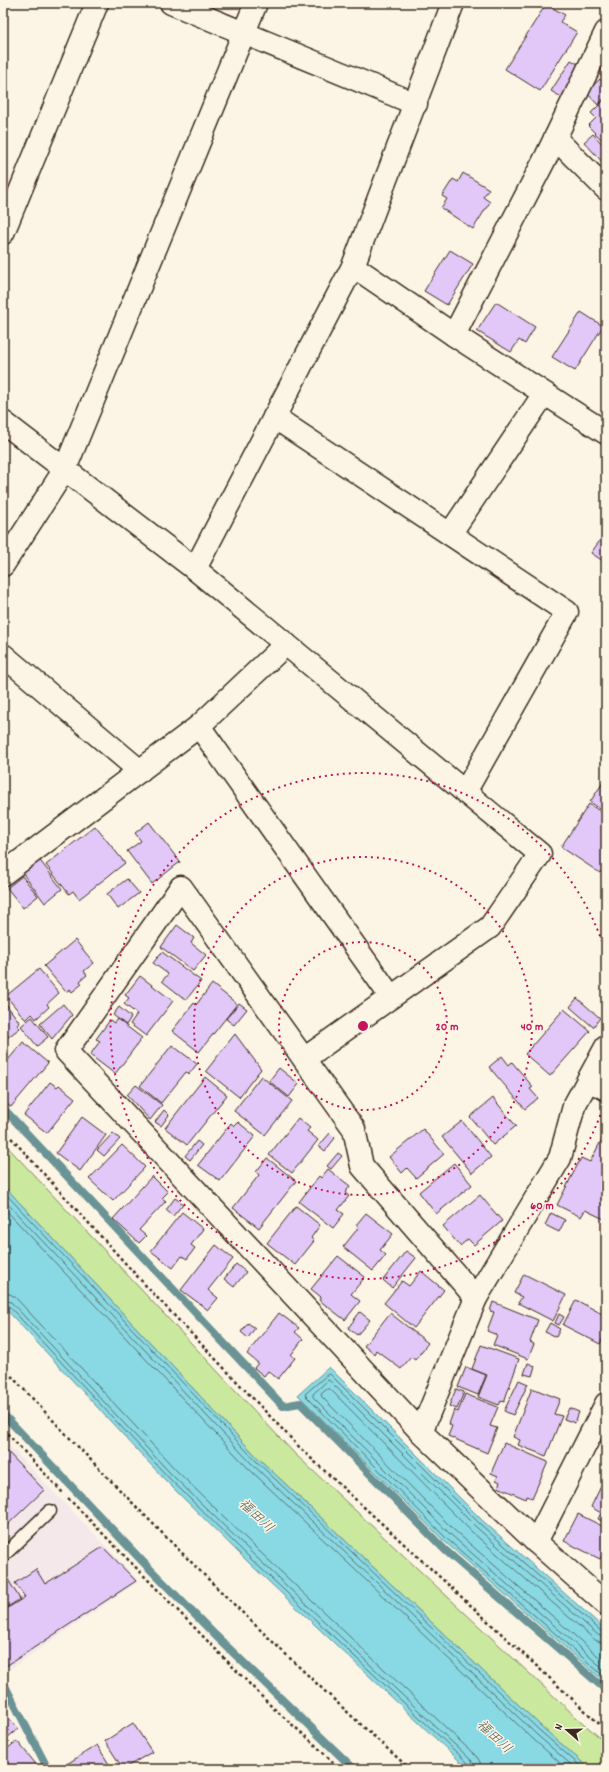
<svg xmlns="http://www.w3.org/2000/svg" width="609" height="1772" viewBox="0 0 609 1772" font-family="Dekko,'Klee One',sans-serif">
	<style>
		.built { fill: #f4e8eb }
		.green { fill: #cbe89f; stroke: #83895e }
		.water { fill: #89d9e4; stroke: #6a9395 }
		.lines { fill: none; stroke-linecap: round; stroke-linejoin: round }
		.shore { stroke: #5a706d; stroke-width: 1 }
		.stream { stroke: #6a9395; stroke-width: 8 }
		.building { fill: #e2c8f8; stroke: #3b2a1e }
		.service-casing { stroke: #3b2a1e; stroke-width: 15 }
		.minor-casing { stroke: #3b2a1e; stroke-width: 25 }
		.path { stroke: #3b2a1e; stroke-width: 2.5; stroke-dasharray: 3 3; stroke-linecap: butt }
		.service { stroke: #fcf5e5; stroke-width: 12 }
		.minor { stroke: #fcf5e5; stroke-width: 22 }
		.ring { fill: none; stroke: #c2185b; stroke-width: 2; stroke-dasharray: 2 4 }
		.labels { text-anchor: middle; stroke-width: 3; stroke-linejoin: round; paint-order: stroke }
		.water-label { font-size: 14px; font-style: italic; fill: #4e5650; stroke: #fcf5e5 }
		.centre { fill: #c2185b; stroke: #fcf5e5; stroke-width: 2 }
		.ring-label { font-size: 12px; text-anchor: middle; font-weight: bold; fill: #c2185b; stroke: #fcf5e5; stroke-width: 3; stroke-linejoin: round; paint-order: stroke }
	</style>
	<rect width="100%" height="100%" fill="#fcf5e5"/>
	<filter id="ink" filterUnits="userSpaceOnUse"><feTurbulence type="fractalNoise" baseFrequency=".025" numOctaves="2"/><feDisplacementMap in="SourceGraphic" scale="8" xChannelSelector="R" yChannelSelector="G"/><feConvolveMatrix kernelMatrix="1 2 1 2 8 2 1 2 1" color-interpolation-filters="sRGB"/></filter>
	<g filter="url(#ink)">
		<polygon class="built" points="3,1439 139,1581 3,1674"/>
		<polygon class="green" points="3,1142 294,1453 575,1716 606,1743 606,1769 590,1769 543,1728 257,1457 3,1185"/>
		<g class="water">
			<polygon points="3,1185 257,1457 543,1728 590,1769 468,1769 248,1562 166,1481 3,1306"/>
			<polygon points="329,1367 483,1521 606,1630 606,1683 444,1541 298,1395"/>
		</g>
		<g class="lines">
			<g class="shore">
				<polyline points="3,1191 255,1460 540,1731 584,1769"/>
				<polyline points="3,1199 251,1463 537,1735 576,1769"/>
				<polyline points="3,1207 247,1467 533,1739 567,1769"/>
				<polyline points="3,1293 10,1294 15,1297 177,1471 259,1551 477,1757 480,1762 481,1769"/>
				<polyline points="3,1299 11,1302 172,1475 254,1555 472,1761 475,1769"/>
				<polyline points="3,1304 8,1305 169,1478 251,1559 469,1764 470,1769"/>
				<polyline points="606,1633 602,1632 480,1524 330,1374 328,1374 305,1394 306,1396 446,1538 606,1678"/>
				<polyline points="606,1638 598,1635 476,1527 330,1381 328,1380 313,1394 313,1397 450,1534 606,1671"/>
				<polyline points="606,1644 595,1640 472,1532 330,1389 327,1389 321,1394 322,1397 454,1530 606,1663"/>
			</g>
			<g class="stream">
				<polyline points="3,1108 283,1406 300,1403 445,1550 606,1690"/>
				<polyline points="3,1414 144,1563 215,1635 354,1769"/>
				<polyline points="3,1682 48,1769"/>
			</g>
		</g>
		<g class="building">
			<polygon points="546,4 565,15 560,22 577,32 540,91 505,69"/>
			<polygon points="606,53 606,79 594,71"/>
			<polygon points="571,60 583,67 563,98 551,91"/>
			<polygon points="600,79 606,86 606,96 598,105 586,92"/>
			<polygon points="606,98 606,144 588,126 596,118 591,113"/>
			<polygon points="593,134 606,148 606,166 584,142"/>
			<polygon points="463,173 489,189 483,197 490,202 473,229 441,208 447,199 442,196 453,179 458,182"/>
			<polygon points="450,250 473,264 447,305 424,291"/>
			<polygon points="496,302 535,327 525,344 519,340 511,352 477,331"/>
			<polygon points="581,312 603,326 575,371 552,357"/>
			<polygon points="606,532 606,563 591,553"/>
			<polygon points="606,778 606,813 590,802"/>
			<polygon points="589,804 606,815 606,864 600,873 561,847"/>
			<polygon points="149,822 180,862 152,884 127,851 141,841 135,833"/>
			<polygon points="95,826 125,863 79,899 73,891 69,894 46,865"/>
			<polygon points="38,858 62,889 45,903 21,871"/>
			<polygon points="22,876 38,896 23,908 7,888"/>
			<polygon points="127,879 139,893 118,909 107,894"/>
			<polygon points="177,925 194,938 191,943 206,955 193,971 161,947"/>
			<polygon points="75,940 94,963 84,971 87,975 80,981 82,984 72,992 70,989 66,992 44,966"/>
			<polygon points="162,952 201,981 186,1000 162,981 168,974 153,963"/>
			<polygon points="39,969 59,993 47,1004 49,1007 36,1019 32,1014 26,1020 6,996"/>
			<polygon points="140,976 173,1001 146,1036 130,1024 137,1014 124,1004 129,998 125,995"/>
			<polygon points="212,984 237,1004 199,1052 172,1031 194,1003 196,1005"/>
			<polygon points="577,998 600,1018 593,1027 570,1007"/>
			<polygon points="3,1000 20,1023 17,1025 20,1028 3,1041"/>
			<polygon points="239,1003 247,1009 234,1025 226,1019"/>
			<polygon points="63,1004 72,1015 52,1039 40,1024"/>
			<polygon points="119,1007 131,1017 126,1025 113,1015"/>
			<polygon points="564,1009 590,1031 550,1076 525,1054"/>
			<polygon points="32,1017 48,1037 37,1046 21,1026"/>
			<polygon points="117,1019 142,1038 115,1074 90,1055 100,1041 96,1039 110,1020 114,1023"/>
			<polygon points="235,1034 261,1069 239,1097 206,1071"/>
			<polygon points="23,1042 48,1063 11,1107 3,1101 3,1066"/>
			<polygon points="172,1045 197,1064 189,1074 186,1072 161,1103 140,1086"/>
			<polygon points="502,1056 509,1065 512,1062 533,1087 530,1089 538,1098 525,1109 489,1067"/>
			<polygon points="279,1068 299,1084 289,1097 269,1081"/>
			<polygon points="261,1076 292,1101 265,1135 234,1111"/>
			<polygon points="205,1077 227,1095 187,1145 165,1128"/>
			<polygon points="50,1082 57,1087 59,1085 75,1098 47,1133 24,1115"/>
			<polygon points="136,1085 162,1105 150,1120 127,1095"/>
			<polygon points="493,1098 516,1126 493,1145 470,1117"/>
			<polygon points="164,1110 169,1115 161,1126 155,1122"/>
			<polygon points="82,1117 106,1135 80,1171 56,1153"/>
			<polygon points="298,1118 310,1128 307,1131 318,1140 292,1173 269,1155"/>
			<polygon points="462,1121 491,1157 472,1173 442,1137"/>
			<polygon points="238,1122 255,1136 220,1181 198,1165 231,1123 234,1126"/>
			<polygon points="423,1129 444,1154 416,1178 407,1168 402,1173 389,1157"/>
			<polygon points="113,1133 120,1139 104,1156 97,1150"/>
			<polygon points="330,1133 335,1138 325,1151 319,1146"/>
			<polygon points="603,1137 606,1139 606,1220 585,1210 581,1217 557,1205 581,1158 590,1162"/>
			<polygon points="197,1141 202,1145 190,1160 185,1156"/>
			<polygon points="122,1145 145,1167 113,1201 89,1179"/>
			<polygon points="338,1153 342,1156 331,1169 327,1166"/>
			<polygon points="267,1158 296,1181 259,1228 233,1208 259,1175 256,1172"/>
			<polygon points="454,1163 472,1185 436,1214 419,1192"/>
			<polygon points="328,1169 350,1186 345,1193 349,1196 338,1210 344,1214 333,1228 299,1202 319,1176 321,1178"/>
			<polygon points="152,1176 168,1192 162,1198 166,1201 139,1230 146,1236 139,1243 113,1219"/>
			<polygon points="480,1195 502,1221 474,1245 468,1239 460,1246 443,1226"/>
			<polygon points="175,1198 183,1204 173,1216 166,1210"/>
			<polygon points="296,1206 320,1225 311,1238 314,1241 295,1265 267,1243"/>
			<polygon points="182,1212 203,1229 191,1245 195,1248 187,1259 182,1256 173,1268 151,1251"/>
			<polygon points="366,1213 393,1234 380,1250 386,1255 373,1271 343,1247 359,1227 356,1225"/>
			<polygon points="551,1213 565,1220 559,1232 545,1225"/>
			<polygon points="216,1245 233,1259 208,1290 218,1298 208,1310 181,1290"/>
			<polygon points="406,1251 416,1258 392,1288 383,1280"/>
			<polygon points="338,1256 365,1277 351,1294 360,1301 345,1320 319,1300 321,1297 311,1289"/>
			<polygon points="236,1264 246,1272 234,1287 224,1279"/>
			<polygon points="421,1271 444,1290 414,1328 384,1303 402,1281 409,1286"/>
			<polygon points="524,1274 566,1295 553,1321 518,1303 522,1297 514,1293"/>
			<polygon points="576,1300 606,1316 606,1332 600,1344 563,1325"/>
			<polygon points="493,1302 538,1320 530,1342 534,1344 528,1359 493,1345 497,1335 487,1331 494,1312 490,1311"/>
			<polygon points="360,1312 370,1320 357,1335 348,1328"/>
			<polygon points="279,1313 299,1328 295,1332 303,1339 291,1355 295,1358 278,1379 268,1371 264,1376 254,1368 258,1363 247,1354"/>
			<polygon points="390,1313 428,1343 415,1360 411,1357 401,1369 376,1350 374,1354 364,1346"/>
			<polygon points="559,1314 564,1317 559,1325 555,1323"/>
			<polygon points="248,1323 255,1328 248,1338 241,1332"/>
			<polygon points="550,1323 560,1329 556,1337 545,1332"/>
			<polygon points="481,1345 519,1359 504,1402 501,1401 499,1405 478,1397 487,1375 472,1369"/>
			<polygon points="528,1363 535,1366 532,1376 524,1374"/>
			<polygon points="466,1367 486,1375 478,1395 458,1387"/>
			<polygon points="519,1380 528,1384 513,1415 504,1411"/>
			<polygon points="532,1388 560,1399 554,1414 562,1416 546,1456 518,1445 520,1440 513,1437"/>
			<polygon points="456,1389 464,1392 457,1409 449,1406"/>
			<polygon points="465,1394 498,1407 490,1426 497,1428 487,1453 448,1436 452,1426 449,1424 454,1410 458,1412"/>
			<polygon points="569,1408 579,1412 575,1423 564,1419"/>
			<polygon points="504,1443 548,1462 532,1498 527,1496 526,1499 498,1487 500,1482 496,1480 498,1476 491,1473"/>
			<polygon points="3,1447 44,1490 3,1529"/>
			<polygon points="603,1482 606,1484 606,1523 598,1519 601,1513 591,1507"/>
			<polygon points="578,1514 606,1528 606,1548 600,1559 564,1541"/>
			<polygon points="103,1547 136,1581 3,1668 3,1611 25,1597 15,1583 36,1569 45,1584"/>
			<polygon points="7,1578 20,1599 3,1610 3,1581"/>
			<polygon points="3,1711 18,1729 3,1741"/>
			<polygon points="133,1723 152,1752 123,1769 105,1741"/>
			<polygon points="17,1741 40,1769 3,1769 3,1752"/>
			<polygon points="97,1745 112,1769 59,1769"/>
		</g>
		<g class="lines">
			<defs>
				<polyline id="service" points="3,1556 50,1511"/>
				<g id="minor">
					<polyline points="171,3 416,104"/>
					<polyline points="555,138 606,189"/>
					<polyline points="3,233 97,3"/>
					<polyline points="353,266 454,335 606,433"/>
					<polyline points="454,335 546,157 606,32"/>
					<polyline points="274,417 567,612 465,792"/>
					<polyline points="3,422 195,569"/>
					<polyline points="450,534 544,394"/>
					<polyline points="3,565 65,469 256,3"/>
					<polyline points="3,655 140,771"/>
					<polyline points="199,726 391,997"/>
					<polyline points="3,874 199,726 286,644"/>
					<polyline points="304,1059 490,927 540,854 195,569 353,266 453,3"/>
					<polyline points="588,1080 606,1089"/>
					<polyline points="476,1298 362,1166 354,1129 181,887 66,1051 421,1432 536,1542 606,1604"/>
					<polyline points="421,1432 476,1298 560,1158 574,1106 606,1047"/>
					<polyline points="536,1542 606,1404"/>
				</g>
			</defs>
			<use href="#service" class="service-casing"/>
			<use href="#minor" class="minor-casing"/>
			<g class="path">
				<polyline points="3,1129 147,1287 303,1451 606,1730"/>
				<path d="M 3,1367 C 133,1507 268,1642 410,1769"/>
				<polyline points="3,1429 63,1493"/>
				<polyline points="68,1498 272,1707 312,1742 340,1769"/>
			</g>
			<use href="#service" class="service"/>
			<use href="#minor" class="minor"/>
		</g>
	</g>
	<g class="ring">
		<circle cx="363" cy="1026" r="84"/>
		<circle cx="363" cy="1026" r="169"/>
		<path d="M606 1098A253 253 0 1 1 606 954"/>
	</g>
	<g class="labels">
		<g class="water-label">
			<text transform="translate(257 1515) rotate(43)" y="5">福田川</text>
			<text transform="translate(495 1736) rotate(43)" y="5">福田川</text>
		</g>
	</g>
	<circle cx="363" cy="1026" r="6" class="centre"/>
	<g class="ring-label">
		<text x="447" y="1030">20 m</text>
		<text x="532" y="1030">40 m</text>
		<text x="542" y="1209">60 m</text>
	</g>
	<rect width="609" height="1772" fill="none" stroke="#fcf5e5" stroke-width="16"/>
	<rect x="8" y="8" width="593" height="1756" fill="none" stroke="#3b2a1e" stroke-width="1.5" filter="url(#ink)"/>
	<g transform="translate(567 1730) rotate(290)" stroke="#fcf5e5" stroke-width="3" paint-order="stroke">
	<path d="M0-3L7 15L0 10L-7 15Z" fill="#3b2a1e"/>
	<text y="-6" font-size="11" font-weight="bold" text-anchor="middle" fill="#3b2a1e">N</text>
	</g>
</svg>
